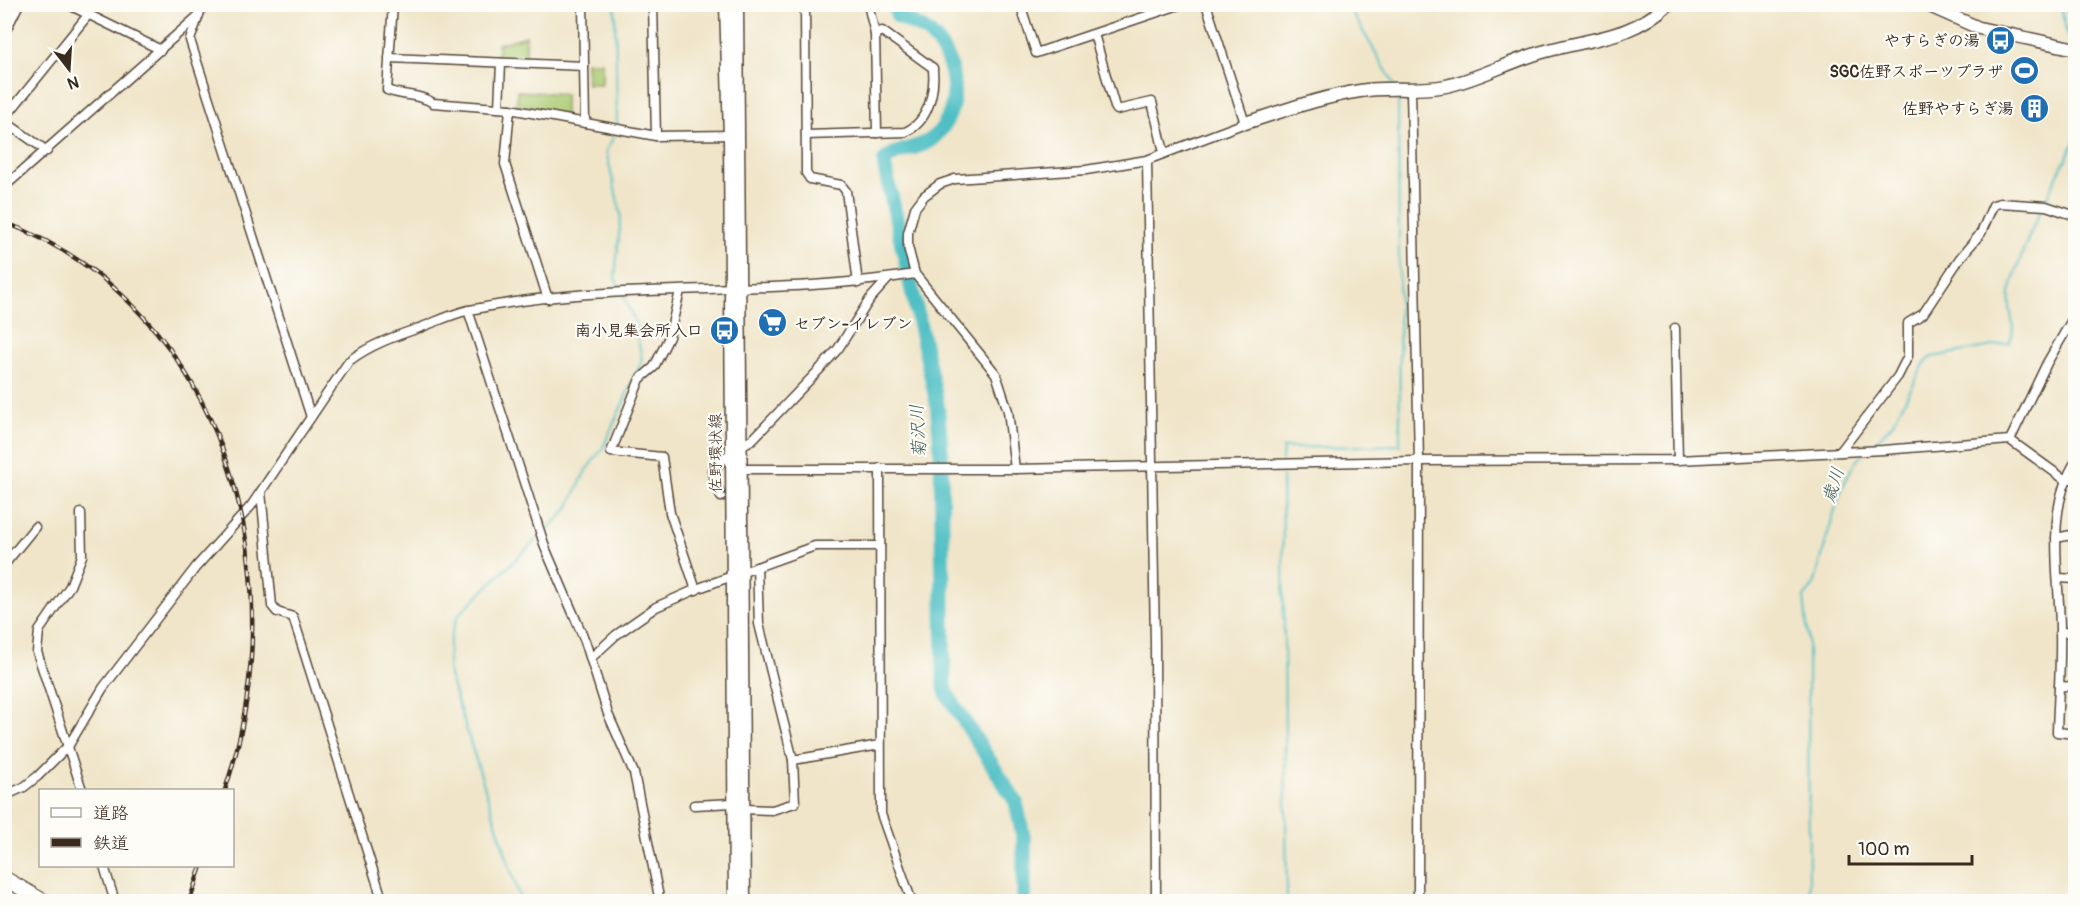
<svg xmlns="http://www.w3.org/2000/svg" width="2080" height="906" viewBox="0 0 2080 906" font-family="Pangolin,'Klee One',sans-serif">
	<style>
		.green { fill: #accb73; stroke: #747a48; stroke-width: 1.5 }
		.lines { fill: none; stroke-linecap: round; stroke-linejoin: round }
		.stream { stroke: #50bfc5; stroke-width: 2 }
		.river { stroke: #50bfc5; stroke-width: 15 }
		.street-casing { stroke: #564638; stroke-width: 11 }
		.secondary-casing { stroke: #564638; stroke-width: 15 }
		.primary-casing { stroke: #564638; stroke-width: 16 }
		.street { stroke: #fff; stroke-width: 8 }
		.secondary { stroke: #fff; stroke-width: 12 }
		.primary { stroke: #fff; stroke-width: 14 }
		.rail-casing { stroke: #3b2a1e; stroke-width: 4.5 }
		.rail { stroke: #fdfcf7; stroke-width: 2; stroke-dasharray: 7; stroke-linecap: butt }
		.labels { text-anchor: middle; stroke-width: 4.5; stroke-linejoin: round; paint-order: stroke }
		.poi-label { font-size: 16px; font-weight: bold; fill: #3b2a1e; stroke: #fdfcf7; text-anchor: end }
		.street-label { font-size: 16px; fill: #3b2a1e; stroke: #fdfcf7 }
		.water-label { font-size: 18px; font-style: italic; fill: #425e58; stroke: #fdfcf7 }
	</style>
	<rect width="100%" height="100%" fill="#fdfcf7"/>
	<filter id="ink" filterUnits="userSpaceOnUse"><feTurbulence type="fractalNoise" baseFrequency=".0167" numOctaves="2"/><feDisplacementMap in="SourceGraphic" scale="12" xChannelSelector="R" yChannelSelector="G"/><feConvolveMatrix kernelMatrix="1 2 1 2 8 2 1 2 1" color-interpolation-filters="sRGB"/></filter>
	<filter id="wash" filterUnits="userSpaceOnUse"><feTurbulence type="fractalNoise" baseFrequency=".008" numOctaves="4" result="noise"/><feDisplacementMap in="SourceGraphic" scale="24" xChannelSelector="R" yChannelSelector="G"/><feGaussianBlur stdDeviation="1.35" result="paint"/><feColorMatrix in="noise" values="0 0 0 0 0 0 0 0 0 0 0 0 0 0 0 0 0 1.4 0 .05"/><feComposite in="paint" operator="in"/></filter>
	<g filter="url(#wash)">
		<rect width="100%" height="100%" fill="#f0e5c9"/>
		<g class="green">
			<polygon points="526,36 526,61 497,60 498,44"/>
			<polygon points="586,62 602,62 602,84 587,84"/>
			<polygon points="517,91 565,94 565,116 517,107"/>
		</g>
		<g class="lines">
			<g class="stream">
				<polyline points="615,4 617,125"/>
				<polyline points="1347,4 1394,84"/>
				<polyline points="2060,4 2069,42"/>
				<polyline points="2073,53 2076,62"/>
				<polyline points="617,131 606,151 621,215 615,278 620,290"/>
				<path d="M 1870,448 L 1893,423 L 1924,364 L 1932,357 L 2009,343 C 2018,328 2007,310 2010,293 C 2021,245 2053,184 2076,139"/>
				<polyline points="1282,461 1283,448 1400,445 1398,92"/>
				<polyline points="1282,466 1287,902"/>
				<polyline points="543,534 567,510 586,470 603,448 642,360 634,319 623,295"/>
				<path d="M 521,902 L 449,675 C 447,653 449,635 459,614 L 539,537"/>
				<path d="M 1809,902 L 1808,637 L 1804,597 L 1814,585 C 1824,553 1839,474 1863,454"/>
			</g>
			<path class="river" d="M 893,4 L 898,16 C 908,22 921,26 930,34 C 958,61 964,110 933,138 C 920,150 894,148 884,162 L 885,168 L 937,403 L 941,449 L 944,683 L 947,694 L 1016,802 L 1024,841 L 1024,902"/>
		</g>
	</g>
	<g filter="url(#ink)">
		<g class="lines">
			<defs>
				<g id="street">
					<polyline points="67,4 161,50"/>
					<polyline points="203,4 190,40 311,417"/>
					<path d="M 393,4 L 387,90 C 401,96 421,94 433,103 L 510,109 L 656,136 L 733,135"/>
					<polyline points="583,4 585,123"/>
					<polyline points="653,4 656,136"/>
					<polyline points="805,4 806,173 810,179 841,185 846,191 858,283"/>
					<polyline points="868,4 875,34 877,133"/>
					<polyline points="1020,4 1036,53 1182,4"/>
					<polyline points="2069,4 2076,10"/>
					<polyline points="4,34 19,4"/>
					<polyline points="1094,34 1115,107 1117,110 1152,102 1164,152"/>
					<polyline points="389,58 584,66"/>
					<polyline points="1411,91 1419,461 1418,902"/>
					<polyline points="499,108 501,63"/>
					<polyline points="510,109 505,164 548,299"/>
					<polyline points="4,119 88,15"/>
					<polyline points="4,121 47,151"/>
					<path d="M 806,135 L 905,132 C 929,122 935,91 933,68 L 882,31 L 875,34"/>
					<polyline points="1147,160 1155,643 1156,902"/>
					<polyline points="4,187 198,16"/>
					<polyline points="680,291 669,337 654,367 640,379 611,452 662,457 670,513 696,590"/>
					<polyline points="468,310 546,550 585,641 608,714 634,773 660,902"/>
					<polyline points="1675,328 1678,460"/>
					<polyline points="2010,440 2047,363 2076,313"/>
					<polyline points="1840,452 1898,376 1908,356 1908,323 1923,314 1960,258 1981,233 1993,205 2000,203 2046,206 2076,216"/>
					<path d="M 2076,461 C 2044,510 2060,576 2060,631 C 2061,665 2058,699 2057,732 L 2076,734"/>
					<polyline points="880,468 881,814 912,902"/>
					<polyline points="738,469 1015,469 1419,461 1678,460 1883,450 2010,440 2064,479 2076,479"/>
					<polyline points="1015,469 1008,411 996,374 915,274 908,247 908,233 915,208 924,196 940,184 955,179 1086,170 1147,160 1245,123 1206,4"/>
					<polyline points="261,492 272,606 277,612 293,617 383,902"/>
					<polyline points="721,497 712,471 731,452 753,439 818,371 838,349 870,299 888,279"/>
					<polyline points="81,513 82,556 70,586 39,631 37,652 82,790"/>
					<polyline points="2056,538 2076,534"/>
					<polyline points="4,565 35,527"/>
					<polyline points="2058,578 2076,579"/>
					<polyline points="2061,632 2076,633"/>
					<polyline points="591,658 616,635 656,607 699,588 815,546 880,546"/>
					<polyline points="2059,686 2076,687"/>
					<polyline points="793,760 880,745"/>
					<path d="M 4,796 L 24,787 L 38,776 L 69,745 L 103,688 L 196,567 L 251,506 L 349,361 C 371,344 396,336 422,327 C 438,321 454,313 470,310 C 616,279 767,298 915,274"/>
					<polyline points="694,805 733,803 744,809 772,810 795,803 793,760 759,624 757,567"/>
					<polyline points="104,866 115,902"/>
				</g>
				<g id="secondary">
					<polyline points="726,4 730,136 735,902"/>
					<polyline points="737,4 744,902"/>
					<polyline points="1925,4 1979,28 2076,49"/>
					<path d="M 1245,123 C 1283,111 1321,97 1360,91 C 1388,86 1417,92 1446,86 C 1481,78 1512,60 1546,51 C 1591,38 1631,39 1668,4"/>
				</g>
				<polyline id="primary" points="4,878 45,902"/>
			</defs>
			<use href="#street" class="street-casing"/>
			<use href="#secondary" class="secondary-casing"/>
			<use href="#primary" class="primary-casing"/>
			<use href="#street" class="street"/>
			<use href="#secondary" class="secondary"/>
			<use href="#primary" class="primary"/>
			<defs>
				<g id="rail">
					<path d="M 4,222 C 230,308 296,578 225,790"/>
					<polyline points="189,902 201,866"/>
				</g>
			</defs>
			<use href="#rail" class="rail-casing"/>
			<use href="#rail" class="rail"/>
		</g>
	</g>
	<defs>
		<symbol id="bus-disc" viewBox="-11 -11 22 22"><circle r="9.5" fill="#1f6fb2" stroke="#fdfcf7"/><path d="M-5-6H5V4H4V6H2V4H-2V6H-4V4H-5ZM-3.5-4V0h7V-4ZM-3.5 1.2v1.5H-2V1.2ZM2 1.2v1.5H3.5V1.2Z" fill="#fff"/></symbol>
		<symbol id="stadium-disc" viewBox="-11 -11 22 22"><circle r="9.5" fill="#1f6fb2" stroke="#fdfcf7"/><path d="M0-5a6.5 5 0 1 0 0 10a6.5 5 0 1 0 0-10ZM-3.5-1.8h7v3.6h-7Z" fill="#fff"/></symbol>
		<symbol id="building-disc" viewBox="-11 -11 22 22"><circle r="9.5" fill="#1f6fb2" stroke="#fdfcf7"/><path d="M-4-6H4V6H1V3H-1V6H-4ZM-2.5-4.3h1.7v1.8h-1.7ZM.8-4.3h1.7v1.8H.8ZM-2.5-1h1.7V.8h-1.7ZM.8-1h1.7V.8H.8Z" fill="#fff"/></symbol>
		<symbol id="supermarket-disc" viewBox="-11 -11 22 22"><circle r="9.5" fill="#1f6fb2" stroke="#fdfcf7"/><path d="M-6-5.5h2.5l.6 2H6L4.5 2H-2.5L-4.4-4H-6ZM-1.5 3.2a1.3 1.3 0 1 0 .1 0ZM3 3.2a1.3 1.3 0 1 0 .1 0Z" fill="#fff"/></symbol>
	</defs>
	<g fill-rule="evenodd">
		<use href="#bus-disc" x="1984" y="24" width="33" height="33"/>
		<use href="#stadium-disc" x="2008" y="54" width="33" height="33"/>
		<use href="#building-disc" x="2018" y="92" width="33" height="33"/>
		<use href="#supermarket-disc" x="756" y="306" width="33" height="33"/>
		<use href="#bus-disc" x="708" y="314" width="33" height="33"/>
	</g>
	<g class="labels">
		<g class="poi-label">
			<text x="1980" y="46">やすらぎの湯</text>
			<text x="2003" y="77">SGC佐野スポーツプラザ</text>
			<text x="2014" y="114">佐野やすらぎ湯</text>
			<text x="794" y="329" text-anchor="start">セブン-イレブン</text>
			<text x="703" y="336">南小見集会所入口</text>
		</g>
		<g class="street-label">
			<text transform="translate(715 453) rotate(-90)" y="6">佐野環状線</text>
		</g>
		<g class="water-label">
			<text transform="translate(918 431) rotate(-93)" y="6">菊沢川</text>
			<text transform="translate(1833 485) rotate(-72)" y="6">歳川</text>
		</g>
	</g>
	<rect width="2080" height="906" fill="none" stroke="#fdfcf7" stroke-width="24"/>
	<rect x="39" y="789" width="195" height="78" fill="#fdfcf7" stroke="#afa8a0" stroke-width="1.5"/>
	<rect x="51" y="808" width="30" height="9" fill="#ffffff" stroke="#afa8a0" stroke-width="1.5"/>
	<text x="93" y="819" font-size="18" fill="#3b2a1e">道路</text>
	<rect x="51" y="838" width="30" height="9" fill="#3b2a1e" stroke="#afa8a0" stroke-width="1.5"/>
	<text x="93" y="849" font-size="18" fill="#3b2a1e">鉄道</text>
	<g transform="translate(69 69) rotate(163)" stroke="#fdfcf7" stroke-width="4.5" paint-order="stroke">
	<path d="M0-4.5L10 22L0 15L-10 22Z" fill="#3b2a1e"/>
	<text y="-9" font-size="16" font-weight="bold" text-anchor="middle" fill="#3b2a1e">N</text>
	</g>
	<path d="M1849 855v9h123v-9" fill="none" stroke="#3b2a1e" stroke-width="3"/>
	<text x="1858" y="855" font-size="18" fill="#3b2a1e" stroke="#fdfcf7" stroke-width="4.5" paint-order="stroke">100 m</text>
</svg>
